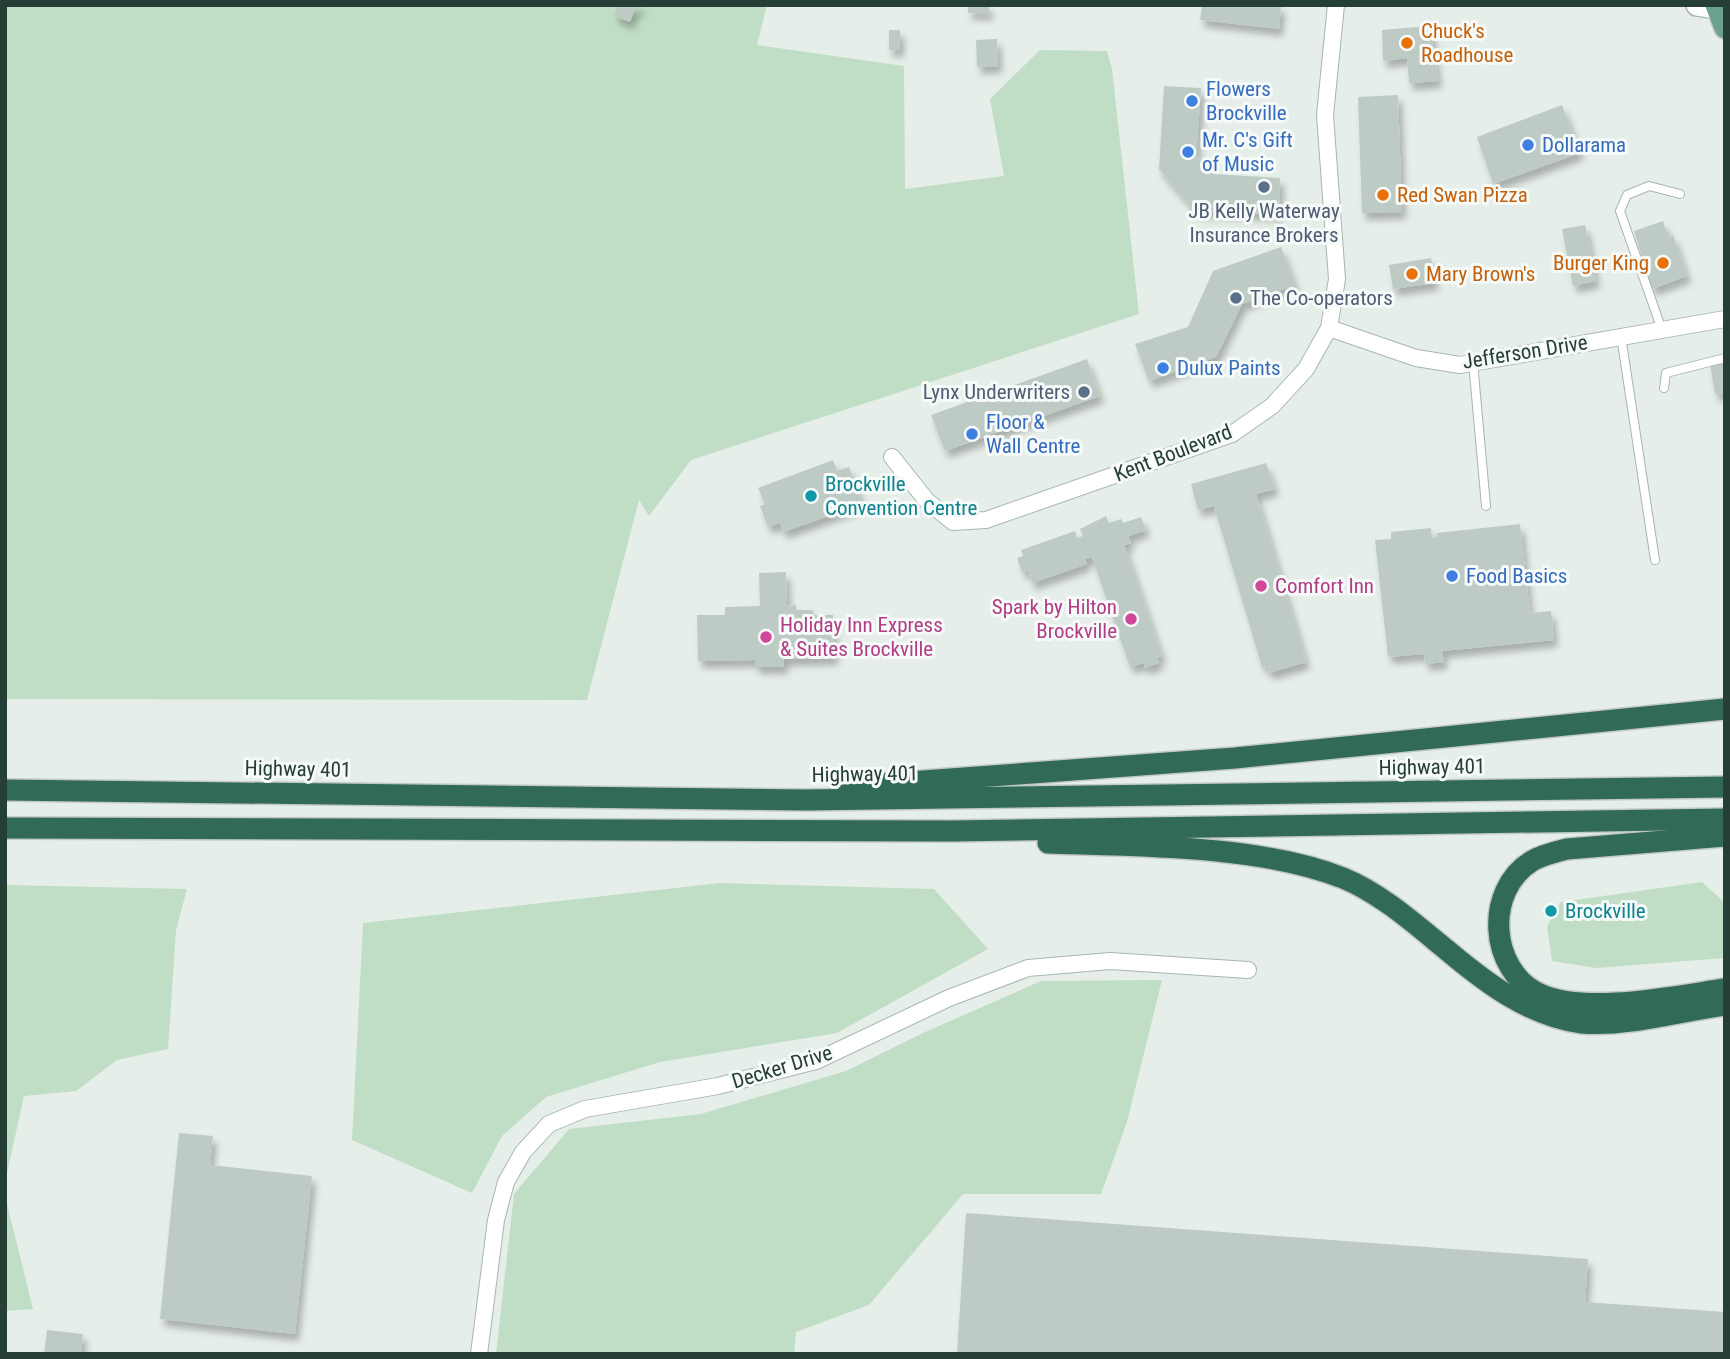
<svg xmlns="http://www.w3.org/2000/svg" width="1730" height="1359" viewBox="0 0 1730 1359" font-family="'Roboto Condensed',sans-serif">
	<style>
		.green { fill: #c0ddc5 }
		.building { fill: #becbc5; filter: url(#shadow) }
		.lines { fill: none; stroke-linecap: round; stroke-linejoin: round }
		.service-casing { stroke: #a8b6b0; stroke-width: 10 }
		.minor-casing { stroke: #a8b6b0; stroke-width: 18 }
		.tertiary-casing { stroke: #a8b6b0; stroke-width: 24 }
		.primary-casing { stroke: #c2c9c7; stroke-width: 24 }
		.motorway-casing { stroke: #c2c9c7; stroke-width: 24 }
		.service { stroke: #fff; stroke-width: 8 }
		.minor { stroke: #fff; stroke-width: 16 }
		.tertiary { stroke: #fff; stroke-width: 21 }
		.primary { stroke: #6da18f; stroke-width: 21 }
		.motorway { stroke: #326a5a; stroke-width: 21 }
		.food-dot { fill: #e8710a; stroke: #f6faf8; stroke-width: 2.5 }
		.shop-dot { fill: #3f7fe0; stroke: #f6faf8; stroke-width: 2.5 }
		.service-dot { fill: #5c6f8a; stroke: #f6faf8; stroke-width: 2.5 }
		.culture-dot { fill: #0f9aa8; stroke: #f6faf8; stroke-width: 2.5 }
		.hotel-dot { fill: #d1479c; stroke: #f6faf8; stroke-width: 2.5 }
		.labels { text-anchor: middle; stroke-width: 6; stroke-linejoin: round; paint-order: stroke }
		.food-label { font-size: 21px; fill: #c56008; stroke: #f6faf8; text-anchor: start }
		.shop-label { font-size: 21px; fill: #366cbe; stroke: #f6faf8; text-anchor: start }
		.service-label { font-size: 21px; fill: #4e5e75; stroke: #f6faf8 }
		.street-label { font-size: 21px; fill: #253f36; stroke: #f6faf8 }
		.culture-label { font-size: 21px; fill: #0d838f; stroke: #f6faf8; text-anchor: start }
		.hotel-label { font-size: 21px; fill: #b23c85; stroke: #f6faf8; text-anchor: start }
	</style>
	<defs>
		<filter id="shadow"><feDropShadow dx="4" dy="7" stdDeviation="3.5" flood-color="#0004"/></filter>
	</defs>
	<rect width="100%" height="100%" fill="#e6eee9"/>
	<g class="green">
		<polygon points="5,5 767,5 757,45 904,66 905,189 1004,176 990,99 1040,50 1107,51 1112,69 1139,314 691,460 649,516 639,500 587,700 5,699"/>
		<polygon points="1702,882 1725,903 1725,958 1596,968 1552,961 1547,926 1561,902"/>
		<polygon points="720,883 934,889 988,949 837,1033 660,1062 546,1097 502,1136 472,1193 352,1140 363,923"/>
		<polygon points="5,885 187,889 176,930 168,1049 117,1060 76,1091 24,1096 5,1182"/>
		<polygon points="1162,980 1127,1122 1101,1194 963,1194 869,1305 796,1332 794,1354 496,1354 514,1194 569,1129 701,1114 846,1071 923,1033 1041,981"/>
		<polygon points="5,1196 33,1309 5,1311"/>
	</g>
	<g class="building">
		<polygon points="618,5 641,5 639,10 635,9 630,22 614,16"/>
		<rect x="968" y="5" width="21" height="8"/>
		<polygon points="1202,5 1281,5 1279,29 1200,20"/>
		<polygon points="1430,26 1438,81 1409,83 1407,58 1383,61 1382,30"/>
		<rect x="889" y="30" width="11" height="20"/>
		<polygon points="997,39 998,66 977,67 976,40"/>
		<polygon points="1164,86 1201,88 1196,156 1214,174 1280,178 1279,214 1195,211 1159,169"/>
		<polygon points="1398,95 1402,212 1362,213 1358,97"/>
		<polygon points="1562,105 1580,153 1493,184 1477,137"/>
		<polygon points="1663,221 1668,237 1673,235 1687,276 1652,289 1634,231"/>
		<polygon points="1585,225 1596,281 1573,286 1562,229"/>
		<polygon points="1281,247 1295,285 1242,304 1216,357 1149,381 1135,344 1188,327 1213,271"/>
		<polygon points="1431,258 1435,283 1393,289 1389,265"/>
		<polygon points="1087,359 1100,396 945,451 931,415"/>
		<polygon points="1725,362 1725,393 1715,394 1710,364"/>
		<polygon points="833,460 837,471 849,467 863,504 783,532 780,523 768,527 760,506 765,504 758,488"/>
		<polygon points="1266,463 1275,489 1256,494 1306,662 1269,673 1267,666 1262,667 1214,506 1198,510 1191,484"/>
		<polygon points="1106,516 1109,523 1121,519 1123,523 1141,517 1146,530 1128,536 1131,543 1124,545 1162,656 1157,657 1159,663 1145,668 1144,663 1130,667 1092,557 1085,559 1087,564 1032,583 1028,570 1022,572 1017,558 1023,556 1021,550 1075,531 1077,538 1083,536 1080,529"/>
		<polygon points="1520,524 1530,613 1551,611 1554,640 1442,651 1444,662 1425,664 1424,654 1388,657 1375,540 1391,539 1391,532 1431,528 1432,538 1437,537 1437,533"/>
		<polygon points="786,572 787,606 796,605 796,610 813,610 814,615 833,615 834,658 784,659 784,667 755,667 755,660 698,661 697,615 725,615 725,607 760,606 759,573"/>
		<polygon points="179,1133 213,1136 210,1165 312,1176 295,1334 160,1319"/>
		<polygon points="966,1213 1588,1259 1585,1302 1725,1312 1725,1354 957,1354"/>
		<polygon points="47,1330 83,1334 81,1354 44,1354"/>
	</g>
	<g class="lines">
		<defs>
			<g id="service">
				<polyline points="1662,330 1620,211 1627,195 1649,186 1680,194"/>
				<polyline points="1621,336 1655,560"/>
				<polyline points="1473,362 1486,506"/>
				<polyline points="1664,388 1666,373 1725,358"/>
			</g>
			<g id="minor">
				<polyline points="1329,328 1416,358 1460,365 1725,319"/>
				<polyline points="892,457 927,501 953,522 986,520 1232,434 1272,406 1306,369 1329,328 1337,279 1325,115 1336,5"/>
				<polyline points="479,1354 496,1220 506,1182 523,1152 549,1124 585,1109 718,1086 816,1061 949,998 1028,968 1110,961 1248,970"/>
			</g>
			<polyline id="tertiary" points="1697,5 1717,8"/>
			<polyline id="primary" points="1716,5 1725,28"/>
			<g id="motorway">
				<polyline points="849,789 868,785 1235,758 1725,709"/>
				<polyline points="5,790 806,800 1725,787"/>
				<polyline points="5,828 953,831 1725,819"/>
				<path d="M 1725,836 L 1567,849 C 1555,852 1542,855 1532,861 C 1484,890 1489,971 1540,994 C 1585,1015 1676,996 1725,989"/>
				<path d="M 1048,843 C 1138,846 1260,845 1343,878 C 1382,894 1416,925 1448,951 C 1486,983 1531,1017 1582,1023 C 1626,1027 1681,1011 1725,1005"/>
			</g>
		</defs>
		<use href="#service" class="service-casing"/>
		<use href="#minor" class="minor-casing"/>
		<use href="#tertiary" class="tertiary-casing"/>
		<use href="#primary" class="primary-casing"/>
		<use href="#motorway" class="motorway-casing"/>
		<use href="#service" class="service"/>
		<use href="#minor" class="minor"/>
		<use href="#tertiary" class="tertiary"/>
		<use href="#primary" class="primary"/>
		<use href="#motorway" class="motorway"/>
	</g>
	<g class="food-dot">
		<circle cx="1407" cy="43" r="7"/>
		<circle cx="1383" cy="195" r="7"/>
		<circle cx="1663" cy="263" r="7"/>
		<circle cx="1412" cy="274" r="7"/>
	</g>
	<g class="shop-dot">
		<circle cx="1192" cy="101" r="7"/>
		<circle cx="1528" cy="145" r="7"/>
		<circle cx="1188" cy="152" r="7"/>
		<circle cx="1163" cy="368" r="7"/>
		<circle cx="972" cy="434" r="7"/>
		<circle cx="1452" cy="576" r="7"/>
	</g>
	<g class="service-dot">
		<circle cx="1264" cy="187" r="7"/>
		<circle cx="1236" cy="298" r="7"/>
		<circle cx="1084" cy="392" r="7"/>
	</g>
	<g class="culture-dot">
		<circle cx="811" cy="496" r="7"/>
		<circle cx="1551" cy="911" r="7"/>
	</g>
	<g class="hotel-dot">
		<circle cx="1261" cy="586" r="7"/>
		<circle cx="1131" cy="619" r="7"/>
		<circle cx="766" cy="637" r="7"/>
	</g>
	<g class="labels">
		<g class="food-label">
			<text x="1421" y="38">Chuck's<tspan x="1421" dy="24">Roadhouse</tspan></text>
			<text x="1397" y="202">Red Swan Pizza</text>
			<text x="1649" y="270" text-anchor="end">Burger King</text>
			<text x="1426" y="281">Mary Brown's</text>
		</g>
		<g class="shop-label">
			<text x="1206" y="96">Flowers<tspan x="1206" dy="24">Brockville</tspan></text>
			<text x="1202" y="147">Mr. C's Gift<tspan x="1202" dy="24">of Music</tspan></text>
			<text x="1542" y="152">Dollarama</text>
			<text x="1177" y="375">Dulux Paints</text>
			<text x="986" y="429">Floor &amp;<tspan x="986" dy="24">Wall Centre</tspan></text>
			<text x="1466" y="583">Food Basics</text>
		</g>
		<g class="service-label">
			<text x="1264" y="218">JB Kelly Waterway<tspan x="1264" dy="24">Insurance Brokers</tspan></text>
			<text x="1250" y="305" text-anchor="start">The Co-operators</text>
			<text x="1070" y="399" text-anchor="end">Lynx Underwriters</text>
		</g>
		<g class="street-label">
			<text transform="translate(1525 352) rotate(-9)" y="7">Jefferson Drive</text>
			<text transform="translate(1173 453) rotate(-21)" y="7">Kent Boulevard</text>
			<text transform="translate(1432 767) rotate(-1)" y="7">Highway 401</text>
			<text transform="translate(298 769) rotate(1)" y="7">Highway 401</text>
			<text transform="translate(865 774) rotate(-1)" y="7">Highway 401</text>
			<text transform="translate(782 1067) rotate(-17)" y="7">Decker Drive</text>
		</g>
		<g class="culture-label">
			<text x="825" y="491">Brockville<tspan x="825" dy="24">Convention Centre</tspan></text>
			<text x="1565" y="918">Brockville</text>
		</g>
		<g class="hotel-label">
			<text x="1275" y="593">Comfort Inn</text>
			<text x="1117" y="614" text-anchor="end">Spark by Hilton<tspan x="1117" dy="24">Brockville</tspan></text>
			<text x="780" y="632">Holiday Inn Express<tspan x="780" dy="24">&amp; Suites Brockville</tspan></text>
		</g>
	</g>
	<rect width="1730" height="1359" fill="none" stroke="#253f36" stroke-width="14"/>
</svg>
